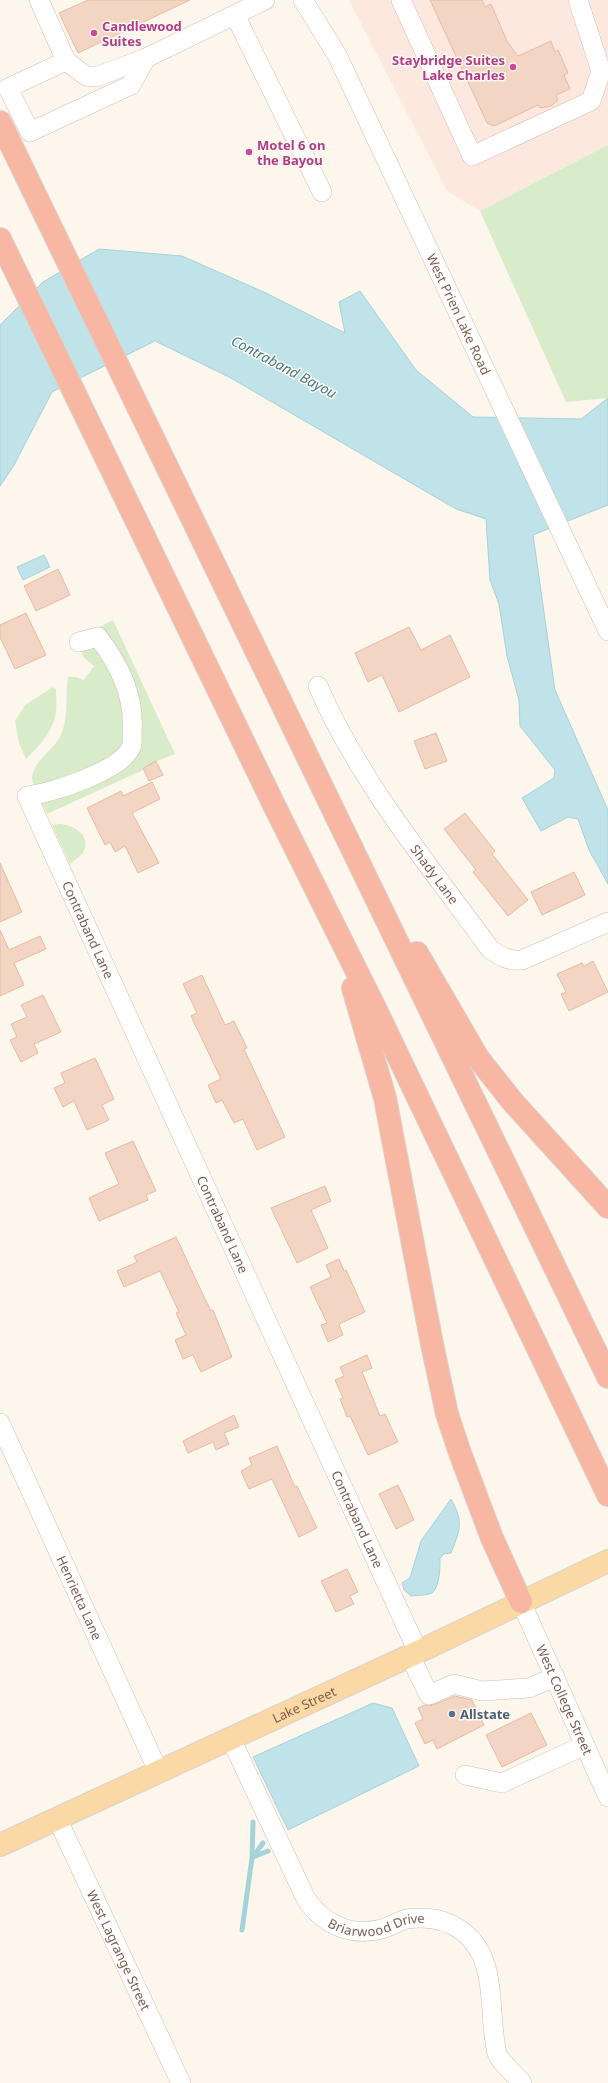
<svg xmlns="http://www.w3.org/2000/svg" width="608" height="2083" viewBox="0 0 608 2083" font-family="'Noto Sans',sans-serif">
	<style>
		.commercial { fill: #fde8e0 }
		.green { fill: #d8ecc9 }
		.water { fill: #bfe3e8; stroke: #a5d3da }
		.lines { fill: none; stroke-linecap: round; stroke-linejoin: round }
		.stream { stroke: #a5d3da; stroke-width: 5 }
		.building { fill: #f3d5c3; stroke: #e6bba3 }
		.minor-casing { stroke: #d1beb0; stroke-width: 20 }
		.major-casing { stroke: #dad1cd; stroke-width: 24 }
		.highway-casing { stroke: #dad1cd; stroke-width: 24 }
		.minor { stroke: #fff; stroke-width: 19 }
		.major { stroke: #fbd9a5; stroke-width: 22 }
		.highway { stroke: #f7b7a3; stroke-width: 22 }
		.hotel-dot { fill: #d1479c; stroke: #fffaf3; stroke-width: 1.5 }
		.service-dot { fill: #5c6f8a; stroke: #fffaf3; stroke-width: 1.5 }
		.labels { text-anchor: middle; stroke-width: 3; stroke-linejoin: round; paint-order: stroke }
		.hotel-label { font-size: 13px; font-weight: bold; fill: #b23c85; stroke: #fffaf3; text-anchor: start }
		.street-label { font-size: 13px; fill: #7a5c4d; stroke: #fffaf3 }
		.service-label { font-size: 13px; font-weight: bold; fill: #4e5e75; stroke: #fffaf3; text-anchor: start }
		.water-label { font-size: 14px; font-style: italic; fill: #437c86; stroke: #fffaf3 }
	</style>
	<rect width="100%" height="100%" fill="#fdf6ec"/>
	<polygon class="commercial" points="349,0 608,0 608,145 480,211 447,191"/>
	<g class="green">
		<polygon points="608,145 608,398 566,402 480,211"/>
		<polygon points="113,620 175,754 142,767 143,770 47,814 40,799 131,757 129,680 100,627"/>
		<path d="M 95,643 L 120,675 L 129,745 L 119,760 L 37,793 C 36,788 32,783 32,778 C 33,761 54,750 61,735 C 69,716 65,696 68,677 L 76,677 L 84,680 L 94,666 L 83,657 L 82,652 L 87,646 Z"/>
		<path d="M 53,687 L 56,690 C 56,697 57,705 56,712 C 54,730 38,748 26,759 L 19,743 L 15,721 L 25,705 Z"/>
		<path d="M 59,824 C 71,824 89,833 85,848 C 83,855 75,860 70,864 L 52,825 Z"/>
	</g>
	<g class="water">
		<polygon points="99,249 182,256 266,293 345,333 339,302 360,291 416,370 473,417 581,419 608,398 608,505 533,535 555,690 608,810 608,884 589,850 578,819 568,817 541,831 522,798 554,778 555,770 520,726 519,700 507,656 499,604 490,580 486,519 456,509 229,377 155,341 52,392 13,467 0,486 0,325 43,282"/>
		<polygon points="44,555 50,567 23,580 17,567"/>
		<path d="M 451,1499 C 464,1522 460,1530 451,1553 L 444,1554 L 440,1558 C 440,1567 440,1585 433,1592 C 428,1596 417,1595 411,1596 L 404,1590 L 402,1583 L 410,1578 L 421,1541 Z"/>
		<polygon points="373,1703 392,1708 419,1766 288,1830 253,1757"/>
	</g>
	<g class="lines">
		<g class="stream">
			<polyline points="253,1857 263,1843"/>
			<polyline points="253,1857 268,1851"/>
			<polyline points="242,1930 252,1858 253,1822"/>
		</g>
	</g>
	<g class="building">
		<polygon points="88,0 190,0 78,53 59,13"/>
		<polygon points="430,0 482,0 485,7 491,4 507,41 518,56 551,41 555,52 558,50 568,73 564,75 570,89 556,95 558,100 551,106 540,108 538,105 494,126 487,123"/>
		<polygon points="58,569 70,595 36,611 24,586"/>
		<polygon points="26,613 46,655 15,669 0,637 0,625"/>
		<polygon points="409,627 421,650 450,635 470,677 399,712 382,675 368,682 355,653"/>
		<polygon points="436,733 447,761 425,769 414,741"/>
		<polygon points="156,761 163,775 149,781 143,768"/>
		<polygon points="152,782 160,799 132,813 159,863 138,873 125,846 115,852 110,842 105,845 87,808 121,791 123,796"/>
		<polygon points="465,813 495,851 492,854 528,900 508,916 473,872 476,870 444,829"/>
		<polygon points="0,863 22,912 0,922"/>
		<polygon points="574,872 585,895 542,915 531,892"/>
		<polygon points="0,930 9,950 40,936 46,949 14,963 24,985 0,996"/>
		<polygon points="593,961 608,992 569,1011 561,994 566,992 557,974 582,963 584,966"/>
		<polygon points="202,975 225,1025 234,1021 247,1048 244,1049 285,1137 257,1150 243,1119 234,1123 222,1100 216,1103 208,1085 221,1079 191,1016 197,1013 183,984"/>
		<polygon points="43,995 61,1032 34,1044 38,1053 21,1062 10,1040 17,1037 11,1024 27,1017 21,1005"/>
		<polygon points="95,1058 114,1099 102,1105 109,1120 87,1130 74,1101 63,1107 54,1088 65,1083 61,1073"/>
		<polygon points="133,1141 156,1191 146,1195 148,1200 99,1221 89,1198 119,1184 105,1153"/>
		<polygon points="325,1186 331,1201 311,1210 328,1248 297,1263 271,1208"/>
		<polygon points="176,1237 205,1299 211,1311 213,1310 232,1357 201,1372 193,1355 183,1359 175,1340 186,1335 176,1313 179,1312 160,1271 124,1287 117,1271 137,1262 134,1256"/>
		<polygon points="339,1259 344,1271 346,1270 365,1312 339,1324 343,1335 328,1342 321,1325 327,1323 310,1287 331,1277 326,1265"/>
		<polygon points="367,1355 372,1368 362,1372 380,1416 385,1414 398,1442 368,1455 350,1416 347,1417 340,1399 343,1398 335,1380 344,1376 340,1367"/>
		<polygon points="234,1415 239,1427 224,1433 229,1444 216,1450 213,1442 188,1453 183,1441"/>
		<polygon points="277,1446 295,1487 297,1486 317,1528 299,1537 272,1479 249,1489 241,1471 252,1465 249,1458"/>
		<polygon points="398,1485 414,1520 396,1529 379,1494"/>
		<polygon points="347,1569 358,1592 350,1596 354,1604 336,1612 321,1581"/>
		<polygon points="455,1696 472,1700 484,1725 437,1749 433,1740 425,1744 415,1723 423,1719 418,1708 425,1705 433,1705"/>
		<polygon points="531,1713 547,1745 502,1767 486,1735"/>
	</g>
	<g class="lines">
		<defs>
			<g id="minor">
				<polyline points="39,0 66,61"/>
				<path id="s1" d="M 303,0 L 337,55 L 608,631"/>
				<polyline points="401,0 472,156 591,101 601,71 578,0"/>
				<polyline points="235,15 322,192"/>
				<polyline points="146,58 131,85 30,132 8,88 66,61 86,76 96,77 146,58 265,0"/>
				<path id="s2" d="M 79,642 L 98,637 C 119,664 135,696 132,732 C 132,736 133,743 131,747 C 123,770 50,794 27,796 L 418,1652"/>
				<path id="s3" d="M 318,686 C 359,781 429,865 490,949 C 501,957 508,961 522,960 L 608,922"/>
				<path id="s4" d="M 0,1423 L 159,1773"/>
				<path id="s5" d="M 521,1602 L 608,1797"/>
				<polyline points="410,1656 429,1695 454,1684 482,1691 529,1688 555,1677"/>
				<path id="s6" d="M 231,1739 L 306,1899 C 324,1925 351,1937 382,1929 C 391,1926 399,1921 407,1919 C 427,1916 446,1919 462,1931 C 500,1959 487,2013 497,2053 C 499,2061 517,2076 522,2083"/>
				<polyline points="465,1775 502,1783 585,1745"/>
				<path id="s7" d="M 57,1818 L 181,2083"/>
			</g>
			<g id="major">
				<path id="s8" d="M 0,1845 L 418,1652 L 608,1561"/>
			</g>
			<g id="highway">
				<polyline points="0,122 608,1377"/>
				<polyline points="0,239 274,805 377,1012 608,1495"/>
				<polyline points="417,953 478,1058 512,1101 608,1207"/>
				<polyline points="353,988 385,1098 432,1344 447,1414 460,1453 492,1538 521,1602"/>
			</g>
		</defs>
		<use href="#minor" class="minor-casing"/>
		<use href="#major" class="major-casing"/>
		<use href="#highway" class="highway-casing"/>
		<use href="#minor" class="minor"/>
		<use href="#major" class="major"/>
		<use href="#highway" class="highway"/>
	</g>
	<g class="hotel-dot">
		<circle cx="94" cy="33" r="4"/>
		<circle cx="513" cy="67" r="4"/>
		<circle cx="249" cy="152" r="4"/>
	</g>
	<circle class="service-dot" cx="452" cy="1714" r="4"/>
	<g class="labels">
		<g class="hotel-label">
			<text x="102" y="31">Candlewood<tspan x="102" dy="15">Suites</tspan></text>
			<text x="505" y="65" text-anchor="end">Staybridge Suites<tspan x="505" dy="15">Lake Charles</tspan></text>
			<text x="257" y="150">Motel 6 on<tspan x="257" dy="15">the Bayou</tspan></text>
		</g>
		<g class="street-label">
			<text dy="5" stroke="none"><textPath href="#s1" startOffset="351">West Prien Lake Road</textPath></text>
			<text dy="5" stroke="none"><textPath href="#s3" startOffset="222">Shady Lane</textPath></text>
			<text dy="5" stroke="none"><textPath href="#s2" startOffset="403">Contraband Lane</textPath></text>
			<text dy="5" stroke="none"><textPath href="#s2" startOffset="727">Contraband Lane</textPath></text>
			<text dy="5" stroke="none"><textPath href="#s2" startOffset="1051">Contraband Lane</textPath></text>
			<text dy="5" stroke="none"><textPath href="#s4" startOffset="192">Henrietta Lane</textPath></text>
			<text dy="5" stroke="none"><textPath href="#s5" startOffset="107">West College Street</textPath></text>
			<text dy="5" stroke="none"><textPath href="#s8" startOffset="335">Lake Street</textPath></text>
			<text dy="5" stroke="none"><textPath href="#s6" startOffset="259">Briarwood Drive</textPath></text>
			<text dy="5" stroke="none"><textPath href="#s7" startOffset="146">West Lagrange Street</textPath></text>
		</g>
		<g class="service-label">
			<text x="460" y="1719">Allstate</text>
		</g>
		<g class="water-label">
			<text transform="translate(284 367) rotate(28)" y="5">Contraband Bayou</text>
		</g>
	</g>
</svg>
